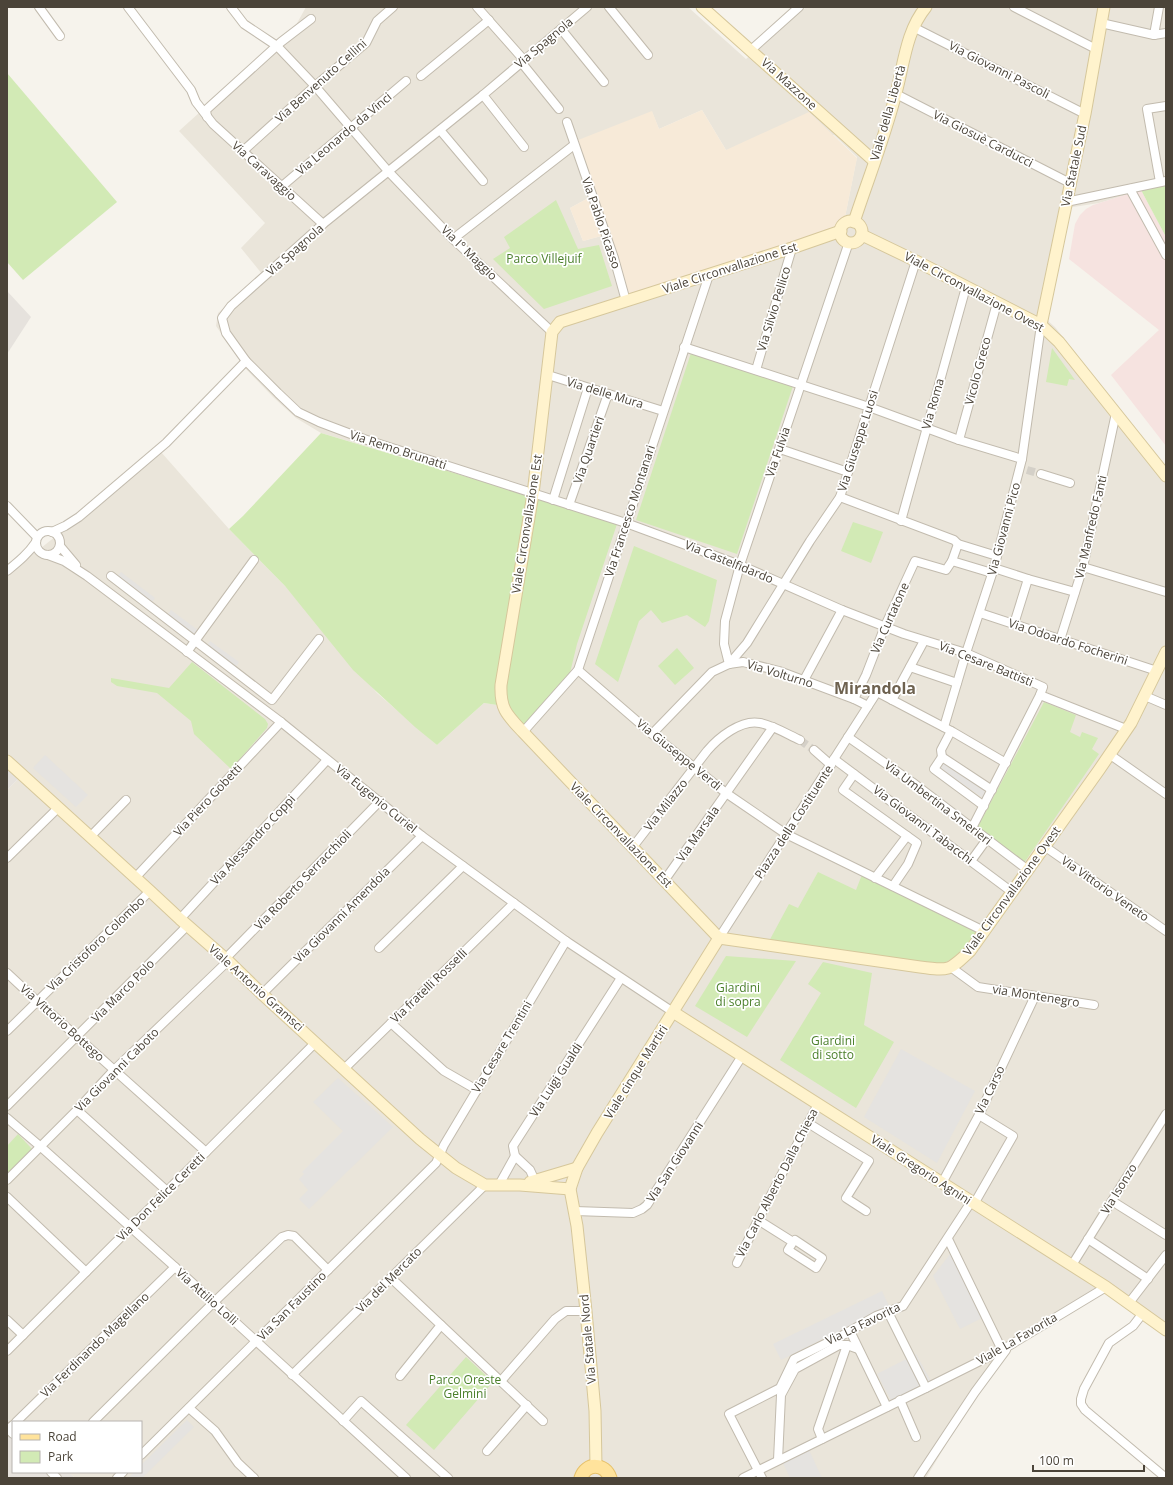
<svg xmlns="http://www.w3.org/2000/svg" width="1173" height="1485" viewBox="0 0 1173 1485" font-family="'Open Sans',sans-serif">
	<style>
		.residential { fill: #eae5da; fill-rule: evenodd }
		.commercial { fill: #f7ead8 }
		.industrial { fill: #e6e2dd }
		.medical { fill: #f6e3e0 }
		.green { fill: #d2eab5 }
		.parking { fill: #e5e3e0 }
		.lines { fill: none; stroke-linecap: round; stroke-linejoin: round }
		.street-tunnel { stroke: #d4d0c8; stroke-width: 8; stroke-dasharray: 8 4; stroke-linecap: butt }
		.street-casing { stroke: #c2bbae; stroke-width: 10 }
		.secondary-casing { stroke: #d6c79b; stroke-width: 13 }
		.primary-casing { stroke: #e6c16a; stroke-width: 15 }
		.street { stroke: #fff; stroke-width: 8 }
		.secondary { stroke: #fff3cd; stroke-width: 11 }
		.primary { stroke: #ffe39c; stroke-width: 13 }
		.labels { text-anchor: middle; stroke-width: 3.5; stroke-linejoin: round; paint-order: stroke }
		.street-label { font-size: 12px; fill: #4b4439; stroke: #fff }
		.park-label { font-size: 12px; fill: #4a7f2a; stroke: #fff }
		.district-label { font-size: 16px; font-weight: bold; fill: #6e6250; stroke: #fff }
	</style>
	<rect width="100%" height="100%" fill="#f6f3ec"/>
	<path class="residential" d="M 306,7 L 688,7 L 746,59 L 806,7 L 1166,7 L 1166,185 L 1136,192 L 1099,203 L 1067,208 L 1038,312 L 1055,327 L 1166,469 L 1166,1325 L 1113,1286 L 1004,1347 L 926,1478 L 75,1478 L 68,1472 L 141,1472 L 141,1422 L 13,1422 L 13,1424 L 7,1418 L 7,790 L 20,777 L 7,765 L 7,572 L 41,548 L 161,452 L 229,529 L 285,586 L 377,693 L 437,745 L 484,703 L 497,705 L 531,495 L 321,433 L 296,418 L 273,397 L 245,368 L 216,326 L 218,313 L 262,274 L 241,248 L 265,223 L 179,131 L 296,25 ZM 702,110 L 726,150 L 834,135 L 857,157 L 842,232 L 605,235 L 583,241 L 570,208 L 592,196 L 652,112 L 659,129 Z"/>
	<polygon class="commercial" points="702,110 726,150 809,112 857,158 842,232 628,300 605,235 583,241 570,208 592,196 573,142 652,111 659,129"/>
	<g class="industrial">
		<polygon points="7,291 31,317 7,354"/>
		<polygon points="7,765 20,777 7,790"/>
		<polygon points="7,1418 13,1424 13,1472 68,1472 75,1478 7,1478"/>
	</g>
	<polygon class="medical" points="1141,190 1166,237 1166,446 1111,375 1159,330 1069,259 1075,224 1080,215 1086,209 1093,205"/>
	<g class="green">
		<polygon points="7,73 117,202 23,280 7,262"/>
		<polygon points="1166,185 1166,237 1141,190"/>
		<polygon points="556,200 578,249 599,245 612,286 544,309 493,259 510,248 504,237"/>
		<polygon points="1052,348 1075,380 1069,379 1067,386 1046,382"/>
		<polygon points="691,353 793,386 737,554 636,520"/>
		<polygon points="321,433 531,496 497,705 484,703 437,745 415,727 353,670 285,586 229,529 243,516"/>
		<polygon points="533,494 617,524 577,644 570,673 523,732 501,699"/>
		<polygon points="853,522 883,532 871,563 841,551"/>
		<polygon points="634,546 717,580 709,621 705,627 687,615 662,623 651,610 639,621 618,682 595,664"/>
		<polygon points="677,648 694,668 675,685 658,666"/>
		<polygon points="192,662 265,719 268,724 267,728 231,769 194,734 191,721 157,693 117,686 111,682 111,678 169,688"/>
		<polygon points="1044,702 1076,715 1070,732 1080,737 1082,732 1098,738 1092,749 1099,754 1024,863 977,828"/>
		<path d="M 818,872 L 856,890 L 863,872 L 978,930 C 965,946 958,959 938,965 L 767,945 L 789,904 L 798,908 Z"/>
		<polygon points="726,956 796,961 747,1037 695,1006"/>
		<polygon points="823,962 872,973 864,1025 894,1042 856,1108 780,1060 821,993 808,984"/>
		<polygon points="18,1134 32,1149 7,1175 7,1146"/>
		<polygon points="466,1357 493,1382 434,1450 406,1425"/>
	</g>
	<g class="parking">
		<polygon points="121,572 155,598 152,602 117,576"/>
		<polygon points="171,610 199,631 195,636 167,615"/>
		<polygon points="210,641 239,662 236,667 207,645"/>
		<polygon points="45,755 88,795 76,807 33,768"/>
		<polygon points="945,762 988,792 983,798 940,768"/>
		<polygon points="901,1049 975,1091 937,1163 864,1117"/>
		<polygon points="338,1078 393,1127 309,1209 299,1199 308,1190 299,1179 304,1174 302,1172 343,1131 313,1102"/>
		<polygon points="951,1253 984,1317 960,1329 933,1276"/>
		<polygon points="882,1291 889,1306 781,1360 773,1344"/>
		<polygon points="916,1354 931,1381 894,1406 877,1374"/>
		<polygon points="187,1420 194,1427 142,1478 128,1478 134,1472 141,1472 141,1465"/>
		<polygon points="809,1450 822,1478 790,1478 783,1463"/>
	</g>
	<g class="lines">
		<g class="street-tunnel">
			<polyline points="1027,470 1041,474"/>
			<polyline points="800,740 814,750"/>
		</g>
		<defs>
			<g id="street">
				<polyline points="39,7 60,36"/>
				<polyline points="128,7 191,90 196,102 213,124 323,224"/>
				<polyline points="231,7 244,24 277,46 315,86 388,171 453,239 552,332"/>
				<polyline points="477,7 523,59"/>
				<polyline points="587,7 483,95 323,224 231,306 222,318 226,333 246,361 278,393 298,412 319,422 364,439 626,523 740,565 842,610 904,634 966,653 1043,687 1040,695 972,828"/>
				<polyline points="609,7 648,55"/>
				<polyline points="1014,7 1096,49"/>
				<polyline points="1101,23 1154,35 1166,33"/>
				<polyline points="913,27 1085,114"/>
				<polyline points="561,29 604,82"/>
				<polyline points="1154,35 1159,7"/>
				<polyline points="751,50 799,7"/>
				<polyline points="521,62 559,109"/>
				<polyline points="421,76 489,20"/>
				<polyline points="896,94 1070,183"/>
				<polyline points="483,95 524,147"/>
				<polyline points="207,117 206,110 281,42 311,19"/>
				<polyline points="567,122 614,258 626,301"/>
				<polyline points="440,130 483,181"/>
				<polyline points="243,151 315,86 366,43 377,21 393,7"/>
				<polyline points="1160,182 1147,109 1166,106"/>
				<polyline points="281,187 406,81"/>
				<polyline points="1130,189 1166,255"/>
				<polyline points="1066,202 1166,181"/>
				<polyline points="453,239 574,145"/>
				<polyline points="684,347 869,407 959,440 1022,459"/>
				<polyline points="756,370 792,248"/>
				<polyline points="548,375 663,411"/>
				<polyline points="959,440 997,303"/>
				<polyline points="780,449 848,472"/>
				<polyline points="1041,474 1070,483"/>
				<polyline points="840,497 954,540 958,544"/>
				<polyline points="553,500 588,388"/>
				<polyline points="569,505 608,394"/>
				<polyline points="7,506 37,537"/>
				<polyline points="901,521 966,287"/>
				<circle cx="48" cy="543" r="12"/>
				<polyline points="52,532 65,526 79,517 166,443 246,361"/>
				<polyline points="60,546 76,565"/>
				<polyline points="48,555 64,561 87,576 281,722 422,836 566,941 673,1012"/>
				<polyline points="1083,567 1166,592"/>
				<polyline points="994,568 1028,579 1075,592"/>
				<path d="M 7,571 C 18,562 28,554 36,542"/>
				<polyline points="992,573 952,561 958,544 997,556"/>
				<polyline points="111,576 272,700 319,639"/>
				<polyline points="980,613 1157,671"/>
				<polyline points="1014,624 1028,579"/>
				<polyline points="1060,640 1083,567 1116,413"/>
				<polyline points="187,652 254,560"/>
				<polyline points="729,664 747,643 810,541 840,497 916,261"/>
				<polyline points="729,664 724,644 725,621 740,565 849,242"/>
				<polyline points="910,667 957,683"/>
				<polyline points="578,670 652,734 695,768 726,793 786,834 984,931"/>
				<polyline points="804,680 842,610"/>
				<polyline points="1040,695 1126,729"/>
				<polyline points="1145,696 1166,705"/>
				<polyline points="854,699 866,675 885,626 915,561 946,570 952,561"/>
				<polyline points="892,700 924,641"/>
				<polyline points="944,727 966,653 994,568 1022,459 1041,325"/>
				<polyline points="523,732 578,670 709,275"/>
				<polyline points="652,734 712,672 729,664 743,662 779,671 854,699 868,706"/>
				<polyline points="848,737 912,782 1028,870"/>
				<polyline points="814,750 831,765"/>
				<polyline points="1109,754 1166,794"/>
				<polyline points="942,757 941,750 951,731"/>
				<polyline points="834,759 1012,892"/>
				<polyline points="854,774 843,790 917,843 908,864 893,886"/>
				<polyline points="984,806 934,769 942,757 992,790"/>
				<polyline points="90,837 126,800"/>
				<polyline points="1044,846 1166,931"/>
				<path d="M 632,848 L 707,751 C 718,738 741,719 760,723 C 774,726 787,734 800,740"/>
				<polyline points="7,858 58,808"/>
				<polyline points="971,861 987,839"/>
				<polyline points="135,878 281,722"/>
				<polyline points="875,878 907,836"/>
				<polyline points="664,881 773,727"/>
				<polyline points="180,919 327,760"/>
				<polyline points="719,938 877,692 953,732 1006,763"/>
				<polyline points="379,948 463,866"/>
				<polyline points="225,959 380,801"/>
				<polyline points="952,968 978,987 1094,1005"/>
				<polyline points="7,973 37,1001 206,1152"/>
				<polyline points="262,994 422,836"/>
				<polyline points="391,1023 444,1071 477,1090"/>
				<polyline points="7,1031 150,891"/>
				<polyline points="344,1069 514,903"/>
				<polyline points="7,1106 187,926"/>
				<polyline points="77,1110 167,1191"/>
				<polyline points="7,1118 41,1147 175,1267 406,1478"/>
				<polyline points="808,1123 869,1161 846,1198 866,1211"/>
				<polyline points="515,1156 530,1170 535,1181"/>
				<polyline points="7,1180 77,1110 114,1070 228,961"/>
				<polyline points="942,1183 979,1115 1035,996"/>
				<polyline points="499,1185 515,1156 513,1146 621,978"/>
				<polyline points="7,1197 86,1272"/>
				<polyline points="1112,1201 1166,1235"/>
				<polyline points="974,1204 1013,1136 979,1115"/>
				<polyline points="575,1211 633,1213 642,1209 647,1205 742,1056"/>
				<polyline points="758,1220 793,1242 795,1240 822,1258 816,1268 788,1250 793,1242"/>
				<polyline points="948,1239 1002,1350"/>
				<polyline points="1088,1239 1148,1279"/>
				<polyline points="737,1263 758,1220 818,1104"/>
				<polyline points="1072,1265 1166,1114"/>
				<polyline points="391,1278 543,1421"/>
				<polyline points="1129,1303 1166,1255"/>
				<polyline points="1143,1313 1133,1326 1109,1343 1084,1389 1081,1399 1081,1404 1085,1410 1166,1478"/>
				<polyline points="7,1320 23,1335"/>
				<polyline points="850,1331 887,1407"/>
				<polyline points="7,1351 315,1043"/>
				<polyline points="292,1375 485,1185"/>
				<polyline points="400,1376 441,1325"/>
				<polyline points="501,1381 555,1319 566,1311 586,1311"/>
				<polyline points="926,1388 1002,1350 1106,1287"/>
				<polyline points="900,1400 916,1437"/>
				<polyline points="189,1408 215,1431 238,1463 254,1478"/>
				<polyline points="343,1421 361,1401 448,1478"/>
				<polyline points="16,1422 175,1267"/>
				<polyline points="93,1422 213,1303 282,1237 288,1235 294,1236 328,1270"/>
				<polyline points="13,1425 8,1429 13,1434"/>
				<polyline points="822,1439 818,1429 847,1345 858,1349"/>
				<polyline points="487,1451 527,1405"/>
				<polyline points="141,1455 436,1163 444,1145 566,941"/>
				<polyline points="778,1460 781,1395 795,1369 839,1345 847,1345"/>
				<polyline points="51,1472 57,1478"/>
				<polyline points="117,1478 123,1472"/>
				<polyline points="743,1478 926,1388 888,1312"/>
				<polyline points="762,1478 729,1414 780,1388 794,1359 843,1335 876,1316 903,1306 971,1202"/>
				<polyline points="918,1478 975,1392 1006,1350"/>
			</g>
			<g id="secondary">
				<polyline points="702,7 874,161"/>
				<circle cx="851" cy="232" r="11"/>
				<path d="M 854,222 C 868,179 885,137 896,93 C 904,64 906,31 926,7"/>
				<polyline points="862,235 916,261 1041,325 1059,342 1166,476"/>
				<polyline points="1041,325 1085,114 1104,7"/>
				<polyline points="7,761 150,891 180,919 228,961 262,994 420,1139 456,1168 485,1185 520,1185 570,1189"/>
				<path d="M 719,938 L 523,732 C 507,715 500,709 501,685 L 533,494 L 552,332 L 560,322 L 792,248 L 841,231"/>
				<path d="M 719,938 L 920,967 C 949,971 949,971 970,951 L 1099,770 L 1131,723 L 1166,652"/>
				<polyline points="673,1012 1106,1287 1166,1330"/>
				<polyline points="530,1182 577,1168"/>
				<polyline points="596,1466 595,1411 586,1311 577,1226 570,1189 577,1168 597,1133 719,938"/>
			</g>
			<path id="primary" d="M 581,1478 C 586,1462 605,1463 610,1478"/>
		</defs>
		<use href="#street" class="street-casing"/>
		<use href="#secondary" class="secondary-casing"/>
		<use href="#primary" class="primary-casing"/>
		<use href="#street" class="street"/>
		<use href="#secondary" class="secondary"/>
		<use href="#primary" class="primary"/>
	</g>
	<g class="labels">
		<g class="street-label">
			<text transform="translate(544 43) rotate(-40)" y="4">Via Spagnola</text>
			<text transform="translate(999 70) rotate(27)" y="4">Via Giovanni Pascoli</text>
			<text transform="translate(321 81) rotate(-42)" y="4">Via Benvenuto Cellini</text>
			<text transform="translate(789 84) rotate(42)" y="4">Via Mazzone</text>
			<text transform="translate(888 113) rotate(-74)" y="4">Viale della Libertà</text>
			<text transform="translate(344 134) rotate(-40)" y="4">Via Leonardo da Vinci</text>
			<text transform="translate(983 139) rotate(27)" y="4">Via Giosuè Carducci</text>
			<text transform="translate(1074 166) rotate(-78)" y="4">Via Statale Sud</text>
			<text transform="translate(264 171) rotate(42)" y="4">Via Caravaggio</text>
			<text transform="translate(601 223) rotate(71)" y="4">Via Pablo Picasso</text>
			<text transform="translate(295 250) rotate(-41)" y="4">Via Spagnola</text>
			<text transform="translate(469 253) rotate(44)" y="4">Via I° Maggio</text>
			<text transform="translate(730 268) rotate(-18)" y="4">Viale Circonvallazione Est</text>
			<text transform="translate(974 292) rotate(28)" y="4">Viale Circonvallazione Ovest</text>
			<text transform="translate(774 309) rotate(-73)" y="4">Via Silvio Pellico</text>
			<text transform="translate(978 371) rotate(-75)" y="4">Vicolo Greco</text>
			<text transform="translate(605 393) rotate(17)" y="4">Via delle Mura</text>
			<text transform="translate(933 404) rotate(-74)" y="4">Via Roma</text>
			<text transform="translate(858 441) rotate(-72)" y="4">Via Giuseppe Luosi</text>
			<text transform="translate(398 450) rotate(18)" y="4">Via Remo Brunatti</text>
			<text transform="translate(589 450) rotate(-71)" y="4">Via Quartieri</text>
			<text transform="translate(778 452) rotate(-71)" y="4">Via Fulvia</text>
			<text transform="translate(630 511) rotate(-72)" y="4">Via Francesco Montanari</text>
			<text transform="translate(527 524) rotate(-81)" y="4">Viale Circonvallazione Est</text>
			<text transform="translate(1091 527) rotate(-77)" y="4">Via Manfredo Fanti</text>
			<text transform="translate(1004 529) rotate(-75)" y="4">Via Giovanni Pico</text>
			<text transform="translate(729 562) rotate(22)" y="4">Via Castelfidardo</text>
			<text transform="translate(890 618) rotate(-66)" y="4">Via Curtatone</text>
			<text transform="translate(1068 642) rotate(18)" y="4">Via Odoardo Focherini</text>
			<text transform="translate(986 664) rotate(22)" y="4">Via Cesare Battisti</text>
			<text transform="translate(780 674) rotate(17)" y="4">Via Volturno</text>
			<text transform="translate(679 755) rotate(39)" y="4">Via Giuseppe Verdi</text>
			<text transform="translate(376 799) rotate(39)" y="4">Via Eugenio Curiel</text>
			<text transform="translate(208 800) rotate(-47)" y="4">Via Piero Gobetti</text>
			<text transform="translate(938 803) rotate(37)" y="4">Via Umbertina Smerieri</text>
			<text transform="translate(666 805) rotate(-52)" y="4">Via Milazzo</text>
			<text transform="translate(794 822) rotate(-57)" y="4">Piazza della Costituente</text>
			<text transform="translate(923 825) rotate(37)" y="4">Via Giovanni Tabacchi</text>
			<text transform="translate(698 834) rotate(-55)" y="4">Via Marsala</text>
			<text transform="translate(621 835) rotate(46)" y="4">Viale Circonvallazione Est</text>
			<text transform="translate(253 840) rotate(-47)" y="4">Via Alessandro Coppi</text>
			<text transform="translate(303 880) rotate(-46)" y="4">Via Roberto Serracchioli</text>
			<text transform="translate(1105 889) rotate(35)" y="4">Via Vittorio Veneto</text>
			<text transform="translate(1012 891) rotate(-54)" y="4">Viale Circonvallazione Ovest</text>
			<text transform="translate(342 915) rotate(-45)" y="4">Via Giovanni Amendola</text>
			<text transform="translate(96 944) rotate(-44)" y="4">Via Cristoforo Colombo</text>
			<text transform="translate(429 986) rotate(-44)" y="4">Via fratelli Rosselli</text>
			<text transform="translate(256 988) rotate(42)" y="4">Viale Antonio Gramsci</text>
			<text transform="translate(123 991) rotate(-45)" y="4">Via Marco Polo</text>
			<text transform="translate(1036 996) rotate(9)" y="4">via Montenegro</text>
			<text transform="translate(62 1023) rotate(42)" y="4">Via Vittorio Bottego</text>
			<text transform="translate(502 1047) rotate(-59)" y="4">Via Cesare Trentini</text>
			<text transform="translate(117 1070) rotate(-45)" y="4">Via Giovanni Caboto</text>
			<text transform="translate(636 1072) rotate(-58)" y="4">Viale cinque Martiri</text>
			<text transform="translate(556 1080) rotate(-57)" y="4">Via Luigi Gualdi</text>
			<text transform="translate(990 1090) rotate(-64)" y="4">Via Carso</text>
			<text transform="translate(675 1162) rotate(-57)" y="4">Via San Giovanni</text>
			<text transform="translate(921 1170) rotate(33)" y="4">Viale Gregorio Agnini</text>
			<text transform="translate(777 1183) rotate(-63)" y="4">Via Carlo Alberto Dalla Chiesa</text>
			<text transform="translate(1119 1189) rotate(-58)" y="4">Via Isonzo</text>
			<text transform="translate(161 1197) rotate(-45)" y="4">Via Don Felice Ceretti</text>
			<text transform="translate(389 1280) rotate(-45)" y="4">Via del Mercato</text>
			<text transform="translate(207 1297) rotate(42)" y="4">Via Attilio Lolli</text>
			<text transform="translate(292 1306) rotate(-45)" y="4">Via San Faustino</text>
			<text transform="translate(863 1324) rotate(-26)" y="4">Via La Favorita</text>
			<text transform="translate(588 1339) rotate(-95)" y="4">Via Statale Nord</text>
			<text transform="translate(1017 1339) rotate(-30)" y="4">Viale La Favorita</text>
			<text transform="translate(95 1345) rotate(-44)" y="4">Via Ferdinando Magellano</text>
		</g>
		<g class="park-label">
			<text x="544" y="263">Parco Villejuif</text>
			<text x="738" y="992">Giardini<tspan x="738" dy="14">di sopra</tspan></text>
			<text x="833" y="1045">Giardini<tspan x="833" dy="14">di sotto</tspan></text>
			<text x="465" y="1384">Parco Oreste<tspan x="465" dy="14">Gelmini</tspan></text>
		</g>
		<g class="district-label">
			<text x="875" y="694">Mirandola</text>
		</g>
	</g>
	<rect width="1173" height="1485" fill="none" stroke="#4b4439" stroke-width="16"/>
	<rect x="12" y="1421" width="130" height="52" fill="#ffffff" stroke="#b7b4b0"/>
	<rect x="20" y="1434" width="20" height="6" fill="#ffe39c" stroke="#b7b4b0"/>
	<text x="48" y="1441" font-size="12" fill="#4b4439">Road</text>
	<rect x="20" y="1451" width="20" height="12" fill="#d2eab5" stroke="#b7b4b0"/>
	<text x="48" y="1461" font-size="12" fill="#4b4439">Park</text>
	<path d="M1033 1465v6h111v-6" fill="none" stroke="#4b4439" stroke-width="2"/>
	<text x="1039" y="1465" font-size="12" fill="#4b4439" stroke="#ffffff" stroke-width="3" paint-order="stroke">100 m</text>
</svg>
